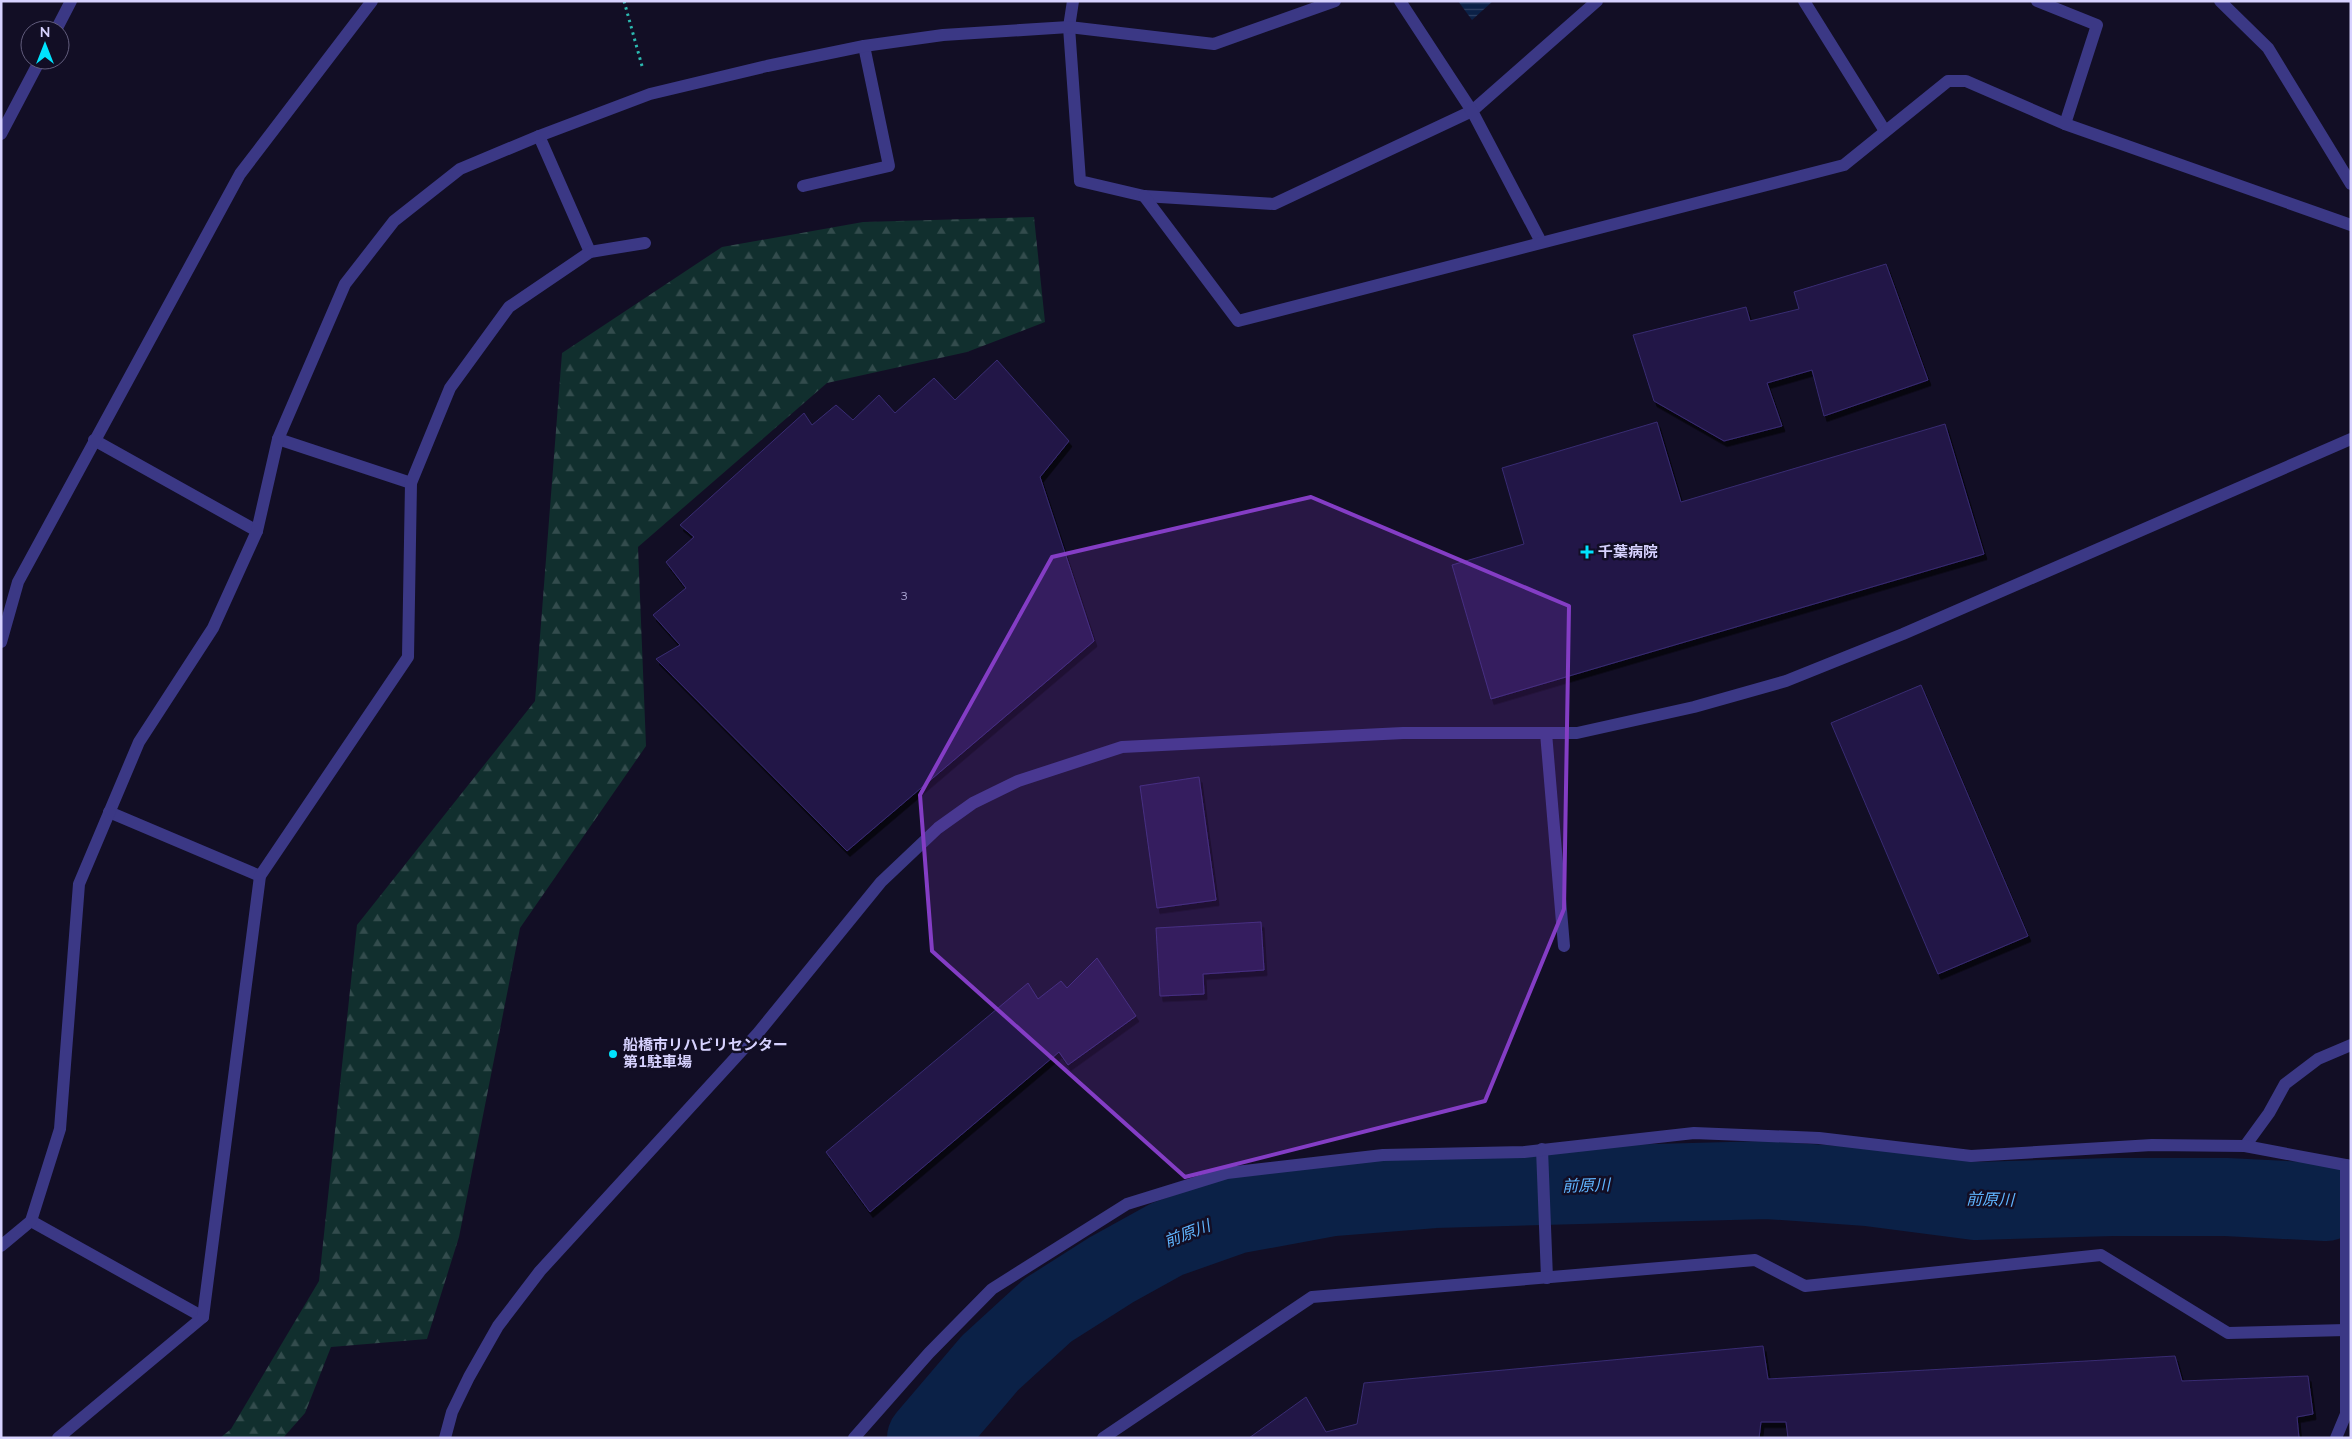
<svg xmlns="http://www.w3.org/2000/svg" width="2352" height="1439" viewBox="0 0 2352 1439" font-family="Mulish,'Noto Sans JP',sans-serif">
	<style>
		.forest { fill: url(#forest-firs) }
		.water { fill: url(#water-rules) }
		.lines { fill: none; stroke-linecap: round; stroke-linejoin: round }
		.river { stroke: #0b2147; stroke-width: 78 }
		.building { fill: #221946; stroke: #392b73; filter: url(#shadow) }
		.path { stroke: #2cb9b0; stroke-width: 3; stroke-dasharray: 2.5 4; stroke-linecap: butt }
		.minor { stroke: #3b3885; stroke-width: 12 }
		.marked { fill: #843dc5; fill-opacity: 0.2; stroke: #843dc5; stroke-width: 4; stroke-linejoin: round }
		.poi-dot { fill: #00e3fd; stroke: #120e25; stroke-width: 2 }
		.labels { text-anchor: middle; stroke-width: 5; stroke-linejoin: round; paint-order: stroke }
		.number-label { font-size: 12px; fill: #aaa4d1 }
		.poi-label { font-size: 15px; font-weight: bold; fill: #d7d2ff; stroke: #120e25; text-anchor: start }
		.water-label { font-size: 16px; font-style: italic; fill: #60b5ff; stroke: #120e25 }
	</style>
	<defs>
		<pattern id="forest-firs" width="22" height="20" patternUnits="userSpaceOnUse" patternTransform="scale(1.25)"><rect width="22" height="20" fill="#112f2e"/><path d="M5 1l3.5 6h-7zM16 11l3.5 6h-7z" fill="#334c4d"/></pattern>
		<pattern id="water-rules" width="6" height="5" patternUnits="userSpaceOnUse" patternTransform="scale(1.25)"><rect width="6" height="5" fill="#0b2147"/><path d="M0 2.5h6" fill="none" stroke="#2e4063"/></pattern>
		<filter id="shadow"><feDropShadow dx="3" dy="5.5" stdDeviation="0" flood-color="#0009"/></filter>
	</defs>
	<rect width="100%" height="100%" fill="#120e25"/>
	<polygon class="forest" points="1034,217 1045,322 967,352 827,383 638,547 646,746 520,928 459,1237 427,1339 331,1347 305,1413 283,1438 220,1438 231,1429 319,1281 357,925 535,701 562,353 722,247 863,222"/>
	<polygon class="water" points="1458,1 1493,1 1472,20"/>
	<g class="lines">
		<polyline class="river" points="926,1438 990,1363 1048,1310 1111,1270 1167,1239 1235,1215 1333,1197 1434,1189 1767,1180 1868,1187 1976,1201 2112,1197 2226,1197 2326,1202"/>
	</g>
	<g class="building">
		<polygon points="1886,264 1928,380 1824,416 1812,370 1767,383 1782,426 1724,441 1654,401 1633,335 1746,307 1750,321 1799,309 1794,292"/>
		<polygon points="997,360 1069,441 1040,477 1094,641 847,851 656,659 680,645 653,615 686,588 666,562 694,537 680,525 804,413 812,425 836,405 853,420 879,395 895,413 934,378 955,400"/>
		<polygon points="1657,422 1681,502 1945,424 1984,554 1491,699 1452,565 1524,544 1502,468"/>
		<polygon points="1921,685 2028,936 1938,974 1831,723"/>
		<polygon points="1199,777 1216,900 1157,908 1140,786"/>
		<polygon points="1261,922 1264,970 1203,974 1204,994 1160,996 1156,928"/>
		<polygon points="1097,958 1136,1016 1068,1065 1059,1052 870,1212 826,1152 1028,983 1038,999 1061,981 1067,988"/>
		<polygon points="1763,1346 1768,1379 2175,1356 2182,1381 2308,1376 2313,1414 2297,1417 2299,1438 1788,1438 1786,1422 1761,1422 1759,1438 1249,1438 1306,1397 1326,1432 1357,1424 1364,1383"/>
	</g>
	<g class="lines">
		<polyline class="path" points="624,1 642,66"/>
		<g class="minor">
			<polyline points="1073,1 1069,27 1080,181 1144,196 1274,204 1472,111 1597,1"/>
			<polyline points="1400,1 1472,111 1541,242"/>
			<polyline points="1804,1 1885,131"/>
			<polyline points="2037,1 2097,25 2065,124"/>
			<polyline points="2220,1 2268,48 2351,184"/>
			<polyline points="56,30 71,1"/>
			<polyline points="1,134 40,60"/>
			<polyline points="539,136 590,252"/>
			<polyline points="803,186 889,166 864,46"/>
			<polyline points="1144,196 1238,321 1844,165 1948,81 1966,81 2065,124 2351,225"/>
			<polyline points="278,439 411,483"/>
			<polyline points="94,440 257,531"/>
			<polyline points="1,642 18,582 240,174 372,1"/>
			<polyline points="1546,733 1564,946"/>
			<polyline points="109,812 260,876"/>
			<polyline points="2245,1146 2269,1113 2285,1084 2318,1059 2351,1045"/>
			<polyline points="1542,1149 1547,1278"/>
			<polyline points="31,1221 203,1317"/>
			<polyline points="1,1246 31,1221 60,1129 79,884 139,742 213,628 257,531 278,439 345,284 394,221 460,169 539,136 650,94 767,66 864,46 943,35 1069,27 1214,44 1335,1"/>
			<polyline points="58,1438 203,1317 260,876 408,657 411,483 450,388 509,307 590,252 645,243"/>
			<polyline points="445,1438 452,1412 469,1377 498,1326 540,1271 758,1033 881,882 938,828 973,803 1018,781 1122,747 1403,733 1577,733 1694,707 1786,681 1903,634 2351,439"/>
			<polyline points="854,1438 929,1353 992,1289 1127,1204 1227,1173 1383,1155 1524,1152 1694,1133 1819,1138 1971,1156 2152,1145 2245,1146 2351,1166"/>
			<polyline points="1103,1438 1312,1297 1755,1260 1805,1286 2101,1255 2228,1333 2346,1330"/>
			<polyline points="2336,1438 2346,1414 2346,1165"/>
		</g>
	</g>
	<path class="marked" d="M 1311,497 L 1569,606 L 1564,909 L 1485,1101 L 1185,1177 L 932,951 L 920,795 L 1052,557 Z"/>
	<g class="poi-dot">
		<path d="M1584.5 544.5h5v5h5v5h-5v5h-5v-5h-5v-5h5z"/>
		<circle cx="613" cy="1054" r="5"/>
	</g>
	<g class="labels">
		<g class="number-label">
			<text x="904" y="600">3</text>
		</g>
		<g class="poi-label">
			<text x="1598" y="557">千葉病院</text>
			<text x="623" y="1050">船橋市リハビリセンター<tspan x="623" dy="17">第1駐車場</tspan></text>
		</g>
		<g class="water-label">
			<text transform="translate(1586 1185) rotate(-2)" y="6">前原川</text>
			<text transform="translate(1990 1199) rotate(1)" y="6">前原川</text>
			<text transform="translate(1187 1233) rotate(-21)" y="6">前原川</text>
		</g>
	</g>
	<rect width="2352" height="1439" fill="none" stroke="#d7d2ff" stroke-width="5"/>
	<g transform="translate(45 45)"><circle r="24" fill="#120e25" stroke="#615c7c"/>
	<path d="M0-4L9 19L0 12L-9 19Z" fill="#00e3fd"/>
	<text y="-8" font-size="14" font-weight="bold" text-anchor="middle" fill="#d7d2ff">N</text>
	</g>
</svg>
